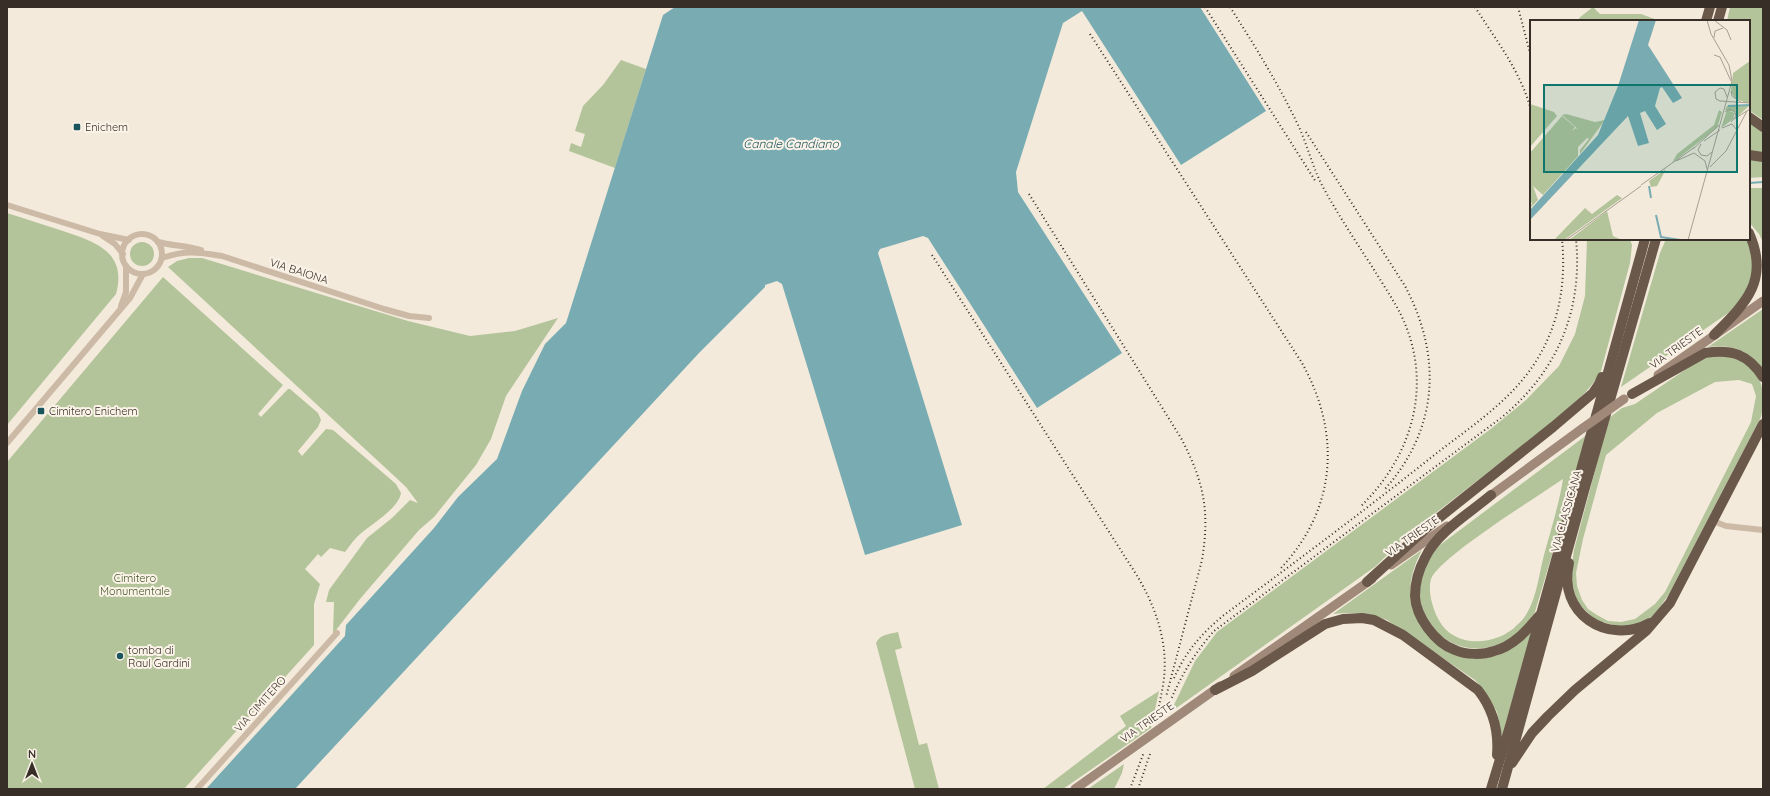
<svg xmlns="http://www.w3.org/2000/svg" width="1770" height="796" viewBox="0 0 1770 796" font-family="Quicksand,sans-serif">
	<style>
		.green { fill: #b3c49a; fill-rule: evenodd }
		.water { fill: #78acb2 }
		.lines { fill: none; stroke-linecap: round; stroke-linejoin: round }
		.stream { stroke: #78acb2; stroke-width: 2 }
		.minor { stroke: #ccbaa6; stroke-width: 6 }
		.secondary { stroke: #a08978; stroke-width: 9 }
		.trunk { stroke: #6a584b; stroke-width: 10 }
		.rail { stroke: #382e28; stroke-width: 2; stroke-dasharray: 1 3; stroke-linecap: butt }
		.secondary-bridge { stroke: #a08978; stroke-width: 9 }
		.poi-dot { fill: #1a545d; stroke: #fbf3e8; stroke-width: 1.5 }
		.labels { text-anchor: middle; stroke-width: 4; stroke-linejoin: round; paint-order: stroke }
		.poi-label { font-size: 11px; fill: #382e28; stroke: #fbf3e8; text-anchor: start }
		.street-label { font-size: 11px; fill: #382e28; stroke: #fbf3e8 }
		.park-label { font-size: 11px; fill: #44582a; stroke: #fbf3e8 }
		.water-label { font-size: 12px; font-style: italic; fill: #1a545d; stroke: #fbf3e8 }
		.inset-river { fill: none; stroke: #78acb2; stroke-width: 2 }
		.inset-road { fill: none; stroke: #a89f93; stroke-width: 1 }
		.view { fill: #0f766e; fill-opacity: 0.15; stroke: #0f766e; stroke-width: 2 }
		.inset-edge { fill: none; stroke: #382e28; stroke-width: 2 }
	</style>
	<rect width="100%" height="100%" fill="#f3eadb"/>
	<g class="green">
		<polygon points="1593,7 1600,14 1641,14 1660,21 1581,21 1579,18"/>
		<polygon points="1730,7 1763,7 1763,120 1749,110 1749,21 1727,21"/>
		<polygon points="621,60 646,69 615,168 569,151 571,143 581,147 585,134 575,131 583,106 603,85"/>
		<polygon points="1749,122 1763,131 1763,152 1749,151"/>
		<polygon points="1749,158 1763,160 1763,177 1749,178"/>
		<polygon points="1749,188 1763,188 1763,242 1759,234 1749,222"/>
		<path d="M 7,213 C 25,219 42,224 60,230 C 92,241 128,250 116,294 L 7,425 Z"/>
		<path d="M 1587,239 L 1630,239 L 1632,245 L 1630,263 L 1601,371 C 1592,387 1580,398 1567,411 L 1406,536 L 1376,566 L 1175,709 L 1172,709 L 1195,661 L 1217,632 L 1492,428 L 1526,400 L 1559,366 L 1575,334 L 1585,296 Z"/>
		<polygon points="1666,239 1749,239 1754,246 1753,286 1734,309 1621,387 1660,253"/>
		<circle cx="142" cy="254" r="12"/>
		<polygon points="189,258 202,258 408,321 470,336 515,331 558,318 506,396 491,439 476,465 434,517 419,530 360,599 333,634 334,602 326,602 329,590 367,538 392,518 410,500 418,503 406,487 391,473 168,267 177,261"/>
		<path d="M 163,277 L 283,385 L 258,414 L 261,417 L 288,389 L 290,389 L 318,413 L 321,420 L 318,427 L 298,451 L 302,456 L 326,429 L 333,430 L 396,484 L 401,493 C 398,510 369,525 357,537 C 352,542 349,547 345,552 L 330,548 L 321,557 L 318,554 L 305,569 L 320,584 L 314,604 L 314,645 L 184,789 L 7,789 L 7,462 Z"/>
		<path d="M 1763,309 L 1763,369 C 1750,350 1730,344 1708,347 Z"/>
		<path d="M 1720,355 C 1755,358 1769,383 1761,417 L 1669,594 L 1658,610 L 1649,620 L 1625,628 L 1595,620 L 1578,603 L 1570,579 L 1574,550 L 1609,418 L 1622,408 L 1635,404 L 1701,359 ZM 1739,380 L 1752,384 L 1756,396 L 1751,422 L 1665,592 L 1655,604 L 1635,619 L 1621,622 L 1608,621 L 1597,615 L 1588,609 L 1582,600 L 1577,586 L 1576,573 L 1583,539 L 1606,455 L 1657,413 L 1715,382 Z"/>
		<path d="M 1588,434 L 1534,615 C 1525,625 1517,636 1505,642 C 1457,664 1411,626 1421,575 C 1423,566 1431,556 1436,548 ZM 1563,479 C 1559,504 1551,530 1544,555 C 1539,574 1537,596 1527,613 C 1525,617 1521,622 1517,625 C 1502,641 1472,647 1453,635 C 1442,629 1435,615 1432,603 C 1430,596 1429,586 1431,579 C 1438,558 1540,495 1563,479 Z"/>
		<path d="M 1422,550 C 1409,574 1404,602 1421,625 C 1424,628 1426,633 1429,635 C 1435,641 1473,652 1484,656 L 1533,628 L 1502,736 L 1497,712 L 1487,694 L 1475,680 L 1387,620 C 1368,613 1353,612 1333,614 Z"/>
		<path d="M 898,632 L 902,648 L 895,650 L 919,745 L 927,743 L 939,789 L 915,789 L 876,643 C 880,634 890,634 898,632 Z"/>
		<polygon points="1159,691 1151,728 1063,789 1043,789 1126,726 1120,716"/>
		<polygon points="1124,764 1122,773 1114,789 1088,789"/>
	</g>
	<polygon class="water" points="675,7 1200,7 1266,111 1181,165 1082,11 1063,23 1016,172 1018,192 1122,353 1037,408 928,238 923,236 880,249 878,253 962,525 865,555 782,284 777,281 765,285 765,287 699,353 295,789 206,789 345,636 346,625 434,528 458,497 497,459 522,391 545,344 566,323 663,15"/>
	<g class="lines">
		<polyline class="stream" points="1749,183 1763,182"/>
		<g class="minor">
			<polyline points="7,205 100,234 129,240"/>
			<circle cx="142" cy="254" r="20"/>
			<polyline points="103,236 115,244 123,254"/>
			<path d="M 158,242 C 172,246 186,245 201,250"/>
			<path d="M 162,258 C 185,250 198,252 222,256 L 384,309 L 409,316 L 429,318"/>
			<polyline points="121,306 126,292 126,266"/>
			<polyline points="7,443 130,298 143,274"/>
			<polyline points="1713,521 1726,526 1763,530"/>
			<polyline points="197,789 337,633"/>
		</g>
		<g class="secondary">
			<polyline points="1658,375 1763,301"/>
			<polyline points="1486,499 1583,428"/>
			<polyline points="1391,565 1447,526"/>
			<polyline points="1234,676 1372,579"/>
			<polyline points="1075,789 1220,686"/>
		</g>
		<g class="trunk">
			<polyline points="1706,21 1710,7"/>
			<polyline points="1718,21 1722,7"/>
			<polyline points="1749,117 1763,127"/>
			<polyline points="1749,155 1763,157"/>
			<path d="M 1714,335 C 1746,303 1770,280 1749,233"/>
			<path d="M 1632,394 L 1705,353 C 1732,349 1748,354 1763,377"/>
			<path d="M 1491,495 C 1470,513 1437,532 1425,558 C 1419,569 1415,582 1415,596 C 1416,617 1435,643 1455,650 C 1466,655 1483,655 1494,651 C 1514,646 1527,630 1539,616"/>
			<path d="M 1569,563 C 1557,613 1607,646 1650,623"/>
			<polyline points="1367,582 1430,525 1553,427 1593,393 1599,384 1602,377"/>
			<path d="M 1215,690 L 1252,671 L 1325,624 L 1343,619 L 1362,618 L 1374,620 L 1403,635 L 1478,690 C 1493,709 1499,730 1497,755"/>
			<polyline points="1512,763 1532,733 1548,716 1575,690 1646,631 1670,603 1763,424"/>
			<polyline points="1491,789 1510,726 1645,239"/>
			<polyline points="1502,789 1584,491 1656,239"/>
		</g>
		<g class="rail">
			<polyline points="1205,7 1316,182"/>
			<path d="M 1230,7 C 1255,46 1279,85 1299,127 C 1308,147 1313,169 1324,189 C 1339,216 1356,242 1373,268 C 1382,283 1393,299 1401,315 C 1434,383 1413,456 1360,507"/>
			<path d="M 1475,7 C 1496,40 1521,72 1531,110"/>
			<polyline points="1518,7 1531,57"/>
			<path d="M 1090,34 L 1302,363 C 1341,433 1337,508 1281,568"/>
			<path d="M 1306,132 L 1405,286 C 1442,356 1439,428 1385,489"/>
			<path d="M 1029,194 L 1181,438 C 1204,482 1210,511 1202,560 L 1166,697"/>
			<path d="M 932,255 L 1136,574 C 1155,605 1168,641 1164,678 C 1163,687 1161,696 1159,706"/>
			<path d="M 1174,678 C 1186,651 1202,633 1224,615 C 1294,563 1364,511 1433,456 C 1470,427 1513,400 1538,358 C 1560,321 1566,281 1562,239"/>
			<path d="M 1167,709 C 1179,679 1193,655 1214,631 L 1501,418 C 1557,372 1583,311 1576,239"/>
			<polyline points="1130,789 1144,752"/>
			<polyline points="1138,789 1150,754"/>
		</g>
		<polyline class="secondary-bridge" points="1583,428 1624,399"/>
	</g>
	<g class="poi-dot">
		<rect x="73" y="123" width="8" height="8" rx="2"/>
		<rect x="37" y="407" width="8" height="8" rx="2"/>
		<circle cx="120" cy="656" r="4"/>
	</g>
	<g class="labels">
		<g class="poi-label">
			<text x="85" y="131">Enichem</text>
			<text x="49" y="415">Cimitero Enichem</text>
			<text x="128" y="654">tomba di<tspan x="128" dy="13">Raul Gardini</tspan></text>
		</g>
		<g class="street-label">
			<text transform="translate(299 271) rotate(18)" y="4">VIA BAIONA</text>
			<text transform="translate(1676 348) rotate(-36)" y="4">VIA TRIESTE</text>
			<text transform="translate(1566 511) rotate(-74)" y="4">VIA CLASSICANA</text>
			<text transform="translate(1412 536) rotate(-35)" y="4">VIA TRIESTE</text>
			<text transform="translate(260 704) rotate(-48)" y="4">VIA CIMITERO</text>
			<text transform="translate(1147 722) rotate(-35)" y="4">VIA TRIESTE</text>
		</g>
		<g class="park-label">
			<text x="135" y="582">Cimitero<tspan x="135" dy="13">Monumentale</tspan></text>
		</g>
		<g class="water-label">
			<text x="791" y="148">Canale Candiano</text>
		</g>
	</g>
	<g transform="translate(1530 20)">
		<rect width="220" height="220" fill="#f3eadb"/>
		<path d="M 220,41 L 220,83 L 216,83 L 205,78 L 201,72 L 203,53 ZM 0,84 L 24,92 L 27,96 L 0,127 ZM 220,85 L 207,97 L 206,92 L 195,90 L 197,86 ZM 189,90 L 192,92 L 187,108 L 142,143 L 147,134 L 184,105 ZM 197,90 L 205,93 L 203,99 L 191,108 ZM 36,94 L 65,102 L 75,100 L 50,134 L 50,130 L 59,119 L 57,118 L 48,127 L 48,136 L 13,175 L 3,166 L 8,180 L 0,188 L 2,183 L 0,181 L 0,133 L 32,96 L 45,107 L 42,111 L 46,108 L 49,110 L 32,95 ZM 136,149 L 127,166 L 121,167 L 119,161 ZM 87,175 L 92,178 L 34,220 L 24,220 L 55,188 L 62,194 ZM 77,191 L 83,216 L 92,220 L 39,220 Z" fill="#b3c49a"/>
		<path d="M 109,0 L 126,0 L 118,25 L 152,78 L 143,83 L 132,67 L 130,68 L 125,86 L 136,104 L 127,110 L 115,91 L 110,93 L 119,123 L 108,126 L 98,96 L 0,200 L 0,190 L 68,115 L 88,66 Z" fill="#78acb2"/>
		<path class="inset-river" d="M 198,86 L 220,85M 119,166 L 121,178M 126,195 L 131,217 L 150,220"/>
		<path class="inset-road" d="M 184,0 L 197,10 L 201,20M 184,18 L 185,11 L 193,8M 184,35 L 190,37 L 201,61M 201,71 L 202,76 L 211,82M 197,77 L 194,69 L 190,68 L 185,72 L 186,79 L 190,81 L 220,83M 195,92 L 200,89 L 205,92 L 206,96 L 201,102M 204,99 L 220,89M 192,108 L 202,104 L 206,109M 174,121 L 190,110M 171,124 L 168,130 L 171,135 L 177,136 L 182,132M 163,129 L 189,105M 146,141 L 164,133 L 175,141 L 177,149M 180,147 L 196,131 L 217,91M 111,165 L 165,127M 36,220 L 111,166M 158,220 L 202,61 L 199,45 L 181,14 L 177,0"/>
		<path class="view" d="M 14,65 L 207,65 L 207,152 L 14,152 Z"/>
		<rect width="220" height="220" class="inset-edge"/>
	</g>
	<rect width="1770" height="796" fill="none" stroke="#382e28" stroke-width="16"/>
	<g transform="translate(32 764)" stroke="#fbf3e8" stroke-width="3" paint-order="stroke">
	<path d="M0-3L7 15L0 10L-7 15Z" fill="#382e28"/>
	<text y="-6" font-size="11" font-weight="bold" text-anchor="middle" fill="#382e28">N</text>
	</g>
</svg>
